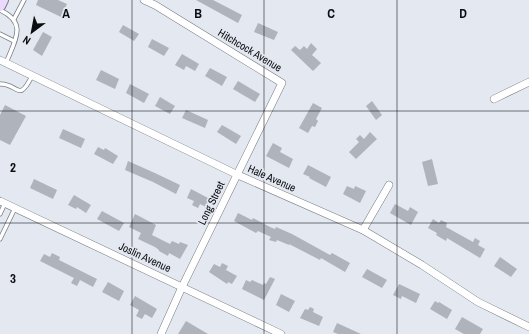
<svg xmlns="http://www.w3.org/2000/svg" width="529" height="334" viewBox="0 0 529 334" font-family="'Archivo Narrow',sans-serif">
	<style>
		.building { fill: #afb3bc }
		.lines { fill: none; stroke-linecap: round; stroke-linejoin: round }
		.service-casing { stroke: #787c84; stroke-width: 5 }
		.minor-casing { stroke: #787c84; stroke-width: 8 }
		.secondary-casing { stroke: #787c84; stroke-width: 12 }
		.service { stroke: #fff; stroke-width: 3.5 }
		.minor { stroke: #fff; stroke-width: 7 }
		.secondary { stroke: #ecdafe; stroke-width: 10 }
		.grid { fill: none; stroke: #0c0d10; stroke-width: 1; stroke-opacity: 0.55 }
		.labels { text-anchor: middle; stroke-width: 3.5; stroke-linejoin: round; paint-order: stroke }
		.street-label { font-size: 11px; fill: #0c0d10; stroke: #e3e8f1 }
		.grid-label { font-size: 13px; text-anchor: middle; font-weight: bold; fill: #0c0d10; stroke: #e3e8f1; stroke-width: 3.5; stroke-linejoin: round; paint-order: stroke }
	</style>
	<rect width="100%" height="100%" fill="#e3e8f1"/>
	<g class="building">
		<polygon points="38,0 58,0 67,4 61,17 36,5"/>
		<polygon points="196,0 213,0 242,15 238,23"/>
		<polygon points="258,23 278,32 274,40 254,32"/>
		<polygon points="123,25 139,34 134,41 119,32"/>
		<polygon points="43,32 52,37 42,56 33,50"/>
		<polygon points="152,39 169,48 164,56 148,47"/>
		<polygon points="311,43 317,49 312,55 321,63 313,71 291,50 295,46 300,50 304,46 307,49"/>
		<polygon points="182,54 199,64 195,71 186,66 184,70 175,65"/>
		<polygon points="210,68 227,77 222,86 205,76"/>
		<polygon points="101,70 119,79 115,89 96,80"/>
		<polygon points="238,81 260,94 255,102 233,89"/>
		<polygon points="130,84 149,94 144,103 126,93"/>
		<polygon points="160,97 175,106 170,114 155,106"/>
		<polygon points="372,101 382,115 376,120 366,106"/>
		<polygon points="313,103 322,108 316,119 318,121 315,127 312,126 308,133 299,128"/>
		<polygon points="5,105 26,116 10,145 0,140 0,115"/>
		<polygon points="186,110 208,120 205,128 182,118"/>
		<polygon points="222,125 241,136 236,144 217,132"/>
		<polygon points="63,129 85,139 81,148 59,138"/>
		<polygon points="370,132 377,139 356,159 349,152 359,142 356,139 360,135 364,139"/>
		<polygon points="273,143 282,148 280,152 293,159 289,168 266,156"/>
		<polygon points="98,147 104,150 105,148 118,156 113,164 94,154"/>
		<polygon points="432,159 438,184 428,186 422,162"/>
		<polygon points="128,161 157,174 180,185 176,194 153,182 125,170"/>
		<polygon points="308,165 331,177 326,187 309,178 310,177 303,174"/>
		<polygon points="34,179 57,190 53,199 30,188"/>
		<polygon points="347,186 354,189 355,186 366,191 360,203 343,194"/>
		<polygon points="191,189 210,199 206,207 200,204 198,208 192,205 194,201 187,198"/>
		<polygon points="74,195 91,205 86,213 77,207 76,209 68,205"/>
		<polygon points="395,204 408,211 410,207 418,212 411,225 390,213"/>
		<polygon points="102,211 124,223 119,231 97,219"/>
		<polygon points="238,213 252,220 253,218 270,227 275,229 276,227 292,234 330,255 332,253 350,263 345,272 321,258 320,260 289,244 289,245 277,240 276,242 269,240 271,237 258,231 256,233 234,221"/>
		<polygon points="135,214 156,225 152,235 170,244 172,241 179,244 180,242 188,245 180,259 169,253 168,256 159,251 159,250 155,247 138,239 141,233 129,227"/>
		<polygon points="433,219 439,223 441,220 447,223 446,227 473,242 475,238 480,241 478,245 485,249 480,258 447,238 446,241 436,235 437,233 428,228"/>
		<polygon points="52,253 60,257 59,260 97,279 93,287 80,280 77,286 71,283 74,278 40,261 44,254 50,257"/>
		<polygon points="500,257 517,269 511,277 494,266"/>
		<polygon points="222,263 228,266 226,270 237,276 232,284 228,282 227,284 209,272 214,264 220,267"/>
		<polygon points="367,269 387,280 382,288 362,277"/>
		<polygon points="270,277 275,279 264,300 242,289 246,280 250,282 252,280 263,285 264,283 266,284"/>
		<polygon points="108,282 124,291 119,301 102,292"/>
		<polygon points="399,284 420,294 416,303 402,296 401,299 393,295"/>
		<polygon points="281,294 295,301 289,312 276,305"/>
		<polygon points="135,296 157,309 152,318 145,314 142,319 136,316 139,310 130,305"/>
		<polygon points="435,301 438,303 439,302 452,310 447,319 430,309"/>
		<polygon points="310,307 314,309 313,312 323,317 319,326 300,318 305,309 308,310"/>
		<polygon points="462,317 483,329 480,334 464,334 455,329"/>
		<polygon points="186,321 208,334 178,334"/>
		<polygon points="337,323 361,334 338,334 333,332"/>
	</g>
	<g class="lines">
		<defs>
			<g id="service">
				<path d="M 0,10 C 28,23 15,40 6,63"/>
				<polyline points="14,19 24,0"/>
				<polyline points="0,34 14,41"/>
				<path d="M 0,84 C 18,83 18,104 32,76"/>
				<polyline points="0,214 5,203"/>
				<polyline points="0,239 15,208"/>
			</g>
			<g id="minor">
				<polyline points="144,0 155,5 282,83 182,287 161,334"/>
				<polyline points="0,60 238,175 363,230 422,265 478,302 529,327"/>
				<polyline points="494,99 529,82"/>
				<polyline points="0,201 281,334"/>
				<polyline points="363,230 389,185"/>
			</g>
			<polyline id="secondary" points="0,6 3,0"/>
		</defs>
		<use href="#service" class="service-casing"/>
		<use href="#minor" class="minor-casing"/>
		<use href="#secondary" class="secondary-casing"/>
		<use href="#service" class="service"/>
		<use href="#minor" class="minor"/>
		<use href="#secondary" class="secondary"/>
	</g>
	<path class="grid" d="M 132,0 L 132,334M 264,0 L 264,334M 397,0 L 397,334M 0,111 L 529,111M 0,223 L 529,223"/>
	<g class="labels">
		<g class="street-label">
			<text transform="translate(250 50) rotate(31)" y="4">Hitchcock Avenue</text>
			<text transform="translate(272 178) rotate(24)" y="4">Hale Avenue</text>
			<text transform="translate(211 203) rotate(-64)" y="4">Long Street</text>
			<text transform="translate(145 257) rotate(25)" y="4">Joslin Avenue</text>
		</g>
	</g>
	<g class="grid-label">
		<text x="66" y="18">A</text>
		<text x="198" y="18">B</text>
		<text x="331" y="18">C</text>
		<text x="463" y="18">D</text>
		<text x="13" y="172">2</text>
		<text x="13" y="283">3</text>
	</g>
	<g transform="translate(32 32) rotate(212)" stroke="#e3e8f1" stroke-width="3" paint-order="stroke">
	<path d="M0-3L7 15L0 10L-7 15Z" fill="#0c0d10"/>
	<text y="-6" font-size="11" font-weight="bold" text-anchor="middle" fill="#0c0d10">N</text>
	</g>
</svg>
